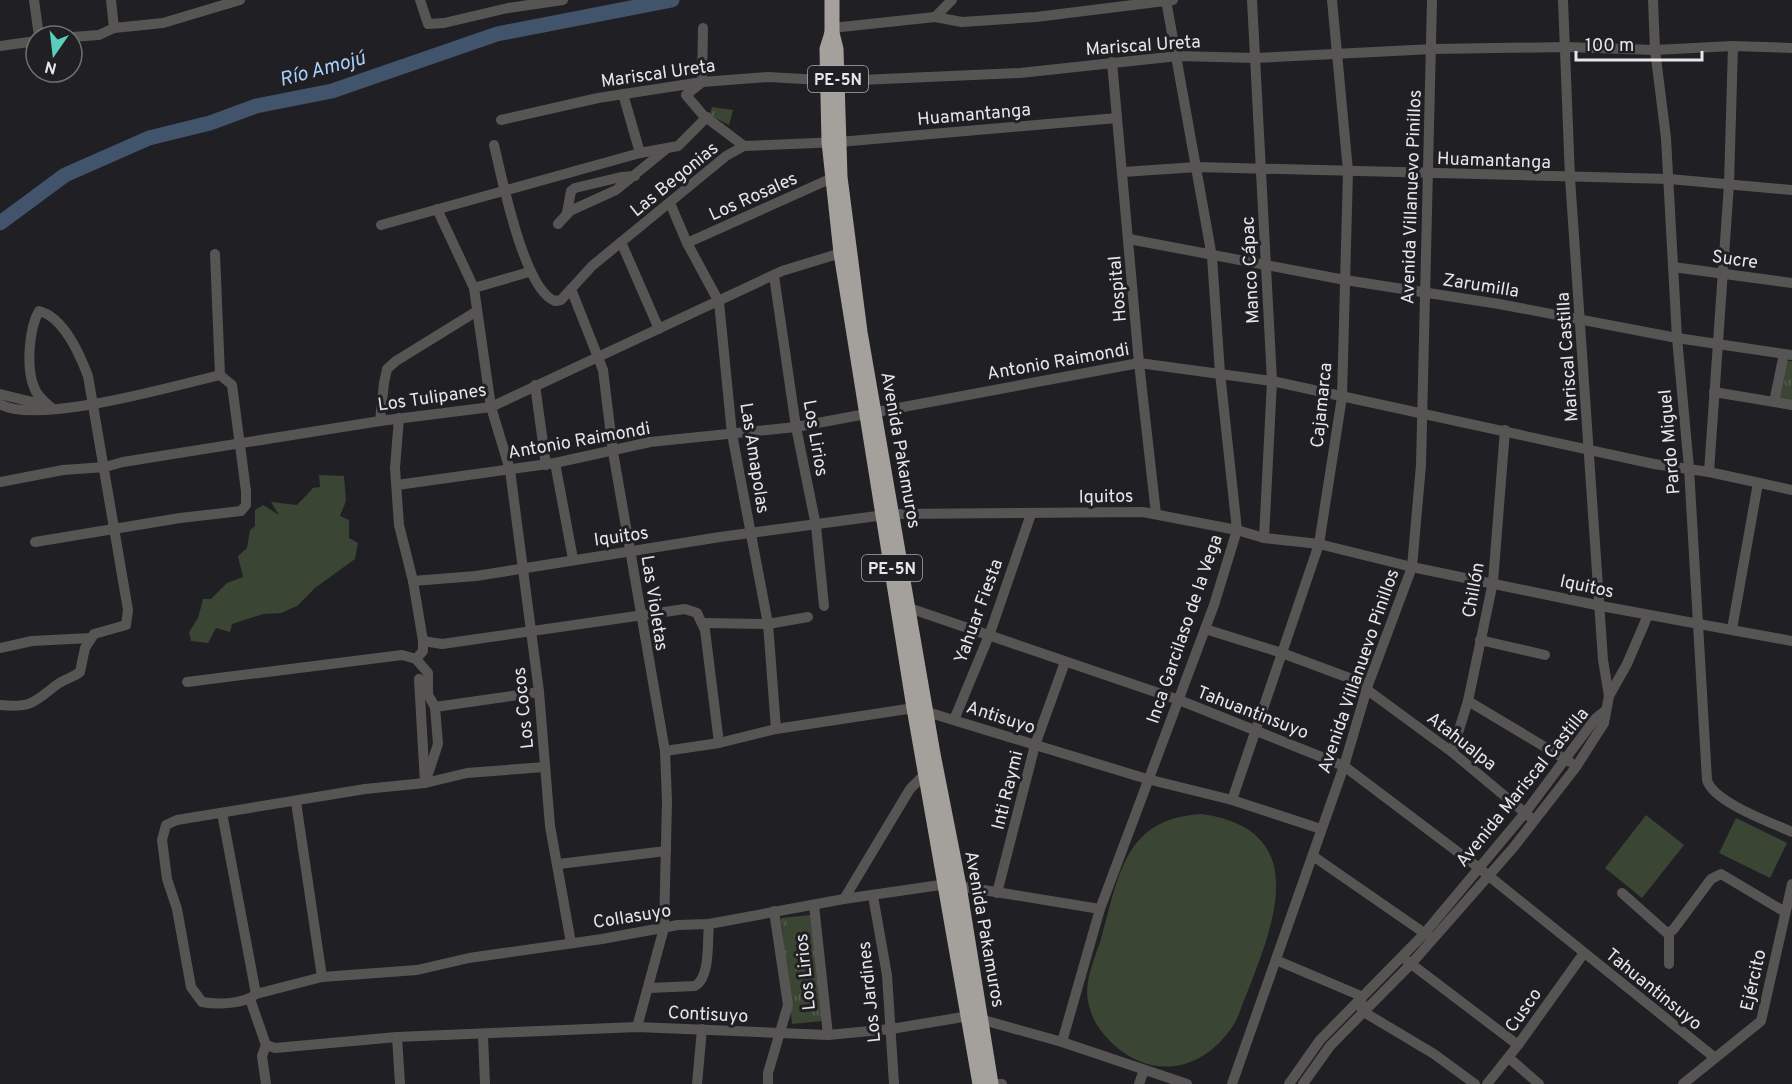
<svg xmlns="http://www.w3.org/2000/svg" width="1792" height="1084" viewBox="0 0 1792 1084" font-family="Overpass,sans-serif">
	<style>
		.green { fill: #3a4534 }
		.park { fill: url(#park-tufts) }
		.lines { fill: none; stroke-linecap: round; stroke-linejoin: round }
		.river { stroke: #41546c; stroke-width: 15 }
		.minor { stroke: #575553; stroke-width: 10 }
		.highway { stroke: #a4a09b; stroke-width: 15 }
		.labels { text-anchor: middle; stroke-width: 6; stroke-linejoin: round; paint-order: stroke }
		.shield { fill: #201f23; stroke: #abaaae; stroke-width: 1.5 }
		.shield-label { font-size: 16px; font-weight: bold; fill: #e7e6e9 }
		.street-label { font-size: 18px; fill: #e7e6e9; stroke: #201f23 }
		.water-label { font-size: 20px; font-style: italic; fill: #aacffe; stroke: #201f23 }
	</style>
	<defs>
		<pattern id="park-tufts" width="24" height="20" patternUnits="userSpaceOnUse" patternTransform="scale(1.5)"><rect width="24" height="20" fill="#3a4534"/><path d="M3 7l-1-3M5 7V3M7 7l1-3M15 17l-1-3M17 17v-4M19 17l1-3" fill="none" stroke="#566051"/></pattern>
	</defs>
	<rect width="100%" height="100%" fill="#201f23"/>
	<g class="green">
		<polygon points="319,475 344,476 346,501 340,516 349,520 349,538 358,543 355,559 315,588 297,606 281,613 263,614 232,624 230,632 216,628 208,643 191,641 189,632 198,618 203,599 211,599 227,583 243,577 238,556 247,548 250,530 255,526 255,510 263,505 279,515 271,502 297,505 313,488 320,487"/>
		<path d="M 1202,814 C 1325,832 1264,945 1237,1019 C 1210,1068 1156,1084 1113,1044 C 1100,1032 1091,1018 1088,1001 C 1084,981 1095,958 1101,939 C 1119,877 1123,818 1202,814 Z"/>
		<polygon points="1646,815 1684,845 1642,898 1605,868"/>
		<polygon points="1736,818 1787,843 1770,878 1719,853"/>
	</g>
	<g class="park">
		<polygon points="712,107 733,110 729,125 710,115"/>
		<polygon points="1787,361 1792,361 1792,401 1777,398"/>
		<polygon points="811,915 822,1021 792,1024 781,918"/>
	</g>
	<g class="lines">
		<polyline class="river" points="0,223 65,175 149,138 210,123 256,106 332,91 497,34 672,0"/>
		<g class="minor">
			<polyline points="34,0 39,36"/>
			<polyline points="111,0 114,28"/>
			<polyline points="420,0 428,24 444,23 508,8 563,0"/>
			<polyline points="1252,0 1272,381 1264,538"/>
			<path d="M 1653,0 L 1655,50 L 1666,138 L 1677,338 L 1689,468 L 1707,780 C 1713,802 1772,823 1792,832"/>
			<polyline points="935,17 952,0"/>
			<polyline points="703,28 702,82 686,95 703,115 744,146"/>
			<polyline points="832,28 935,17 962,22 1036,17 1173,0"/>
			<polyline points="72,37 99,35 114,28 163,23 240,0"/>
			<polyline points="0,46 36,41"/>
			<polyline points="1112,62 1139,363 1156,514"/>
			<polyline points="623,94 640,153"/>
			<polyline points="501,120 598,98 702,82 768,77 838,81 1020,73 1178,56 1255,58 1433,49 1566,47 1655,50 1733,46 1792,48"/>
			<path d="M 494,145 C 502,178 524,290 555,301 L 561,300 L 592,266 L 726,156 L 744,146 L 839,142 L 1117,118"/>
			<polyline points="1123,172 1197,167 1669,179 1792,190"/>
			<polyline points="670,203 687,243 719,302 732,434 768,624 776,729"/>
			<polyline points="437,209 474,288 491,407 510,470 539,692 550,826 571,943"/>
			<polyline points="567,213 571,191 575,188 621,177 635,176"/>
			<polyline points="558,224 570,211 616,190 665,150"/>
			<polyline points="381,225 640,153 678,146 707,117"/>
			<polyline points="1129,239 1345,280 1499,304 1677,338 1792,355"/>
			<polyline points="621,242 659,329"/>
			<polyline points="687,243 832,178"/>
			<polyline points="215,254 220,375"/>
			<polyline points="1673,267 1792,283"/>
			<polyline points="774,276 796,427 816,526 824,606"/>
			<polyline points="474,288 529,272"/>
			<polyline points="571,289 603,370 613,452 665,751 667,801 664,928 637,1027"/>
			<polyline points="535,385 546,465"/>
			<polyline points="1714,392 1792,405"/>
			<polyline points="0,394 45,405"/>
			<polyline points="1774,402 1784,354"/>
			<path d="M 0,404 C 36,426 177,385 220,375 L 232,385 L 246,491 L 246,505 L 241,511 L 180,518 L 35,542"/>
			<polyline points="399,418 395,468 399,525 413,581 423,641 423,651 416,659"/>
			<polyline points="380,421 384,383 387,369 396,361 477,311"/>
			<polyline points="555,463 573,559"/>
			<polyline points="1709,472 1729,184 1733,46"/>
			<polyline points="0,482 63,470 105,467 123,462 380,421 491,407 782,271 841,253"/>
			<polyline points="397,485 555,463 650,442 796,427 1139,363 1272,381 1654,464 1709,472 1792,490"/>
			<polyline points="413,581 476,576 720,537 892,514 1143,512 1237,530 1264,538 1319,544 1412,567 1601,606 1792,641"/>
			<polyline points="909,608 1179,700 1344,766 1479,868 1714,1057"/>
			<polyline points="704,623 768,624 808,617"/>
			<polyline points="1205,629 1282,653 1368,685"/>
			<polyline points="1732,629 1758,483"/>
			<polyline points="1480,640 1545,655"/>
			<polyline points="423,641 442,644 456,642 685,609 697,613 705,630 719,743"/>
			<polyline points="0,648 32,641 91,638"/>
			<polyline points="419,679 435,707 539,692"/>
			<polyline points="419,679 425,783"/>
			<polyline points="187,682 402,655 416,659 428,673 428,694"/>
			<polyline points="1366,689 1452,752 1530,817"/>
			<polyline points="1609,696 1627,664 1648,615"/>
			<polyline points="1468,701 1570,762"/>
			<path d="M 0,705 C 28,708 33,704 55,686 C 62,680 72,678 80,672 L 85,648 L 94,634 L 126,625 L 128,610 L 88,376 C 80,355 64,317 39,311 C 29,328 26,368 34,387 C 37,397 46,403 53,409"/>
			<polyline points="954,720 990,633 1031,514"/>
			<polyline points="665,751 719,743 776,729 914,708 1147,779 1232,800 1321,829"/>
			<polyline points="1452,752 1468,701 1493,582 1505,430"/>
			<path d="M 545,767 L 467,773 L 425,783 L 365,789 L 177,820 L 166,825 L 162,840 L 167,879 L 177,909 L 191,987 L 202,1002 C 218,1005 244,1004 256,994 L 322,977 L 417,970 L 469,958 L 602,939 L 678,925 L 709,924 L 844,899 L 947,884 L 1100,909"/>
			<polyline points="427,777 438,744 435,707"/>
			<polyline points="1232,800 1319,544 1342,397 1348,171 1332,0"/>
			<polyline points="296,802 322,977"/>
			<polyline points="222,813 256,994"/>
			<polyline points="1313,856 1430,937"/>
			<polyline points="559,864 666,851"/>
			<polyline points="997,893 1035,745 1065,662"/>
			<polyline points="1622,893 1667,933 1673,930 1711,879 1721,874 1785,912"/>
			<polyline points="873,896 887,975 894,1084"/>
			<polyline points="844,899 910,789 927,772"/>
			<polyline points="814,905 828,1035"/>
			<polyline points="1276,960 1361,996 1362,1011 1434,1054 1475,1084"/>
			<polyline points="1406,960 1518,1045"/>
			<polyline points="1669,964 1669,933"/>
			<path d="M 649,988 L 695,986 C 711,977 707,940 709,924"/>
			<polyline points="250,999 266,1045 275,1048 397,1037 637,1027 828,1035 891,1029 969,1016 1062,1042 1187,1084"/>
			<polyline points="483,1036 485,1084"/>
			<polyline points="397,1037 400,1084"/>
			<polyline points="1062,1042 1100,909 1214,605 1237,530 1220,373 1212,257 1166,0"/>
			<polyline points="1509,1058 1539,1084"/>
			<polyline points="266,1084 262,1056 266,1045"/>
			<polyline points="697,1084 702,1029"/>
			<polyline points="768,1084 768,1073 788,1005 774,911"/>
			<polyline points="1000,1084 1002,1084"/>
			<polyline points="1139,1084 1144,1070"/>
			<polyline points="1232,1084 1344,766 1368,685 1412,567 1421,465 1432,0"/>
			<polyline points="1289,1084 1320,1040 1424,934 1525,813 1595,719 1605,711"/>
			<polyline points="1303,1084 1330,1046 1411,964 1513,848 1576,767 1604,723 1609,696 1603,660 1570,178 1563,0"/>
			<polyline points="1487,1084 1518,1045 1584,953"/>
			<polyline points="1683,1084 1761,1021 1792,884"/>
		</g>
		<g class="highway">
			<polyline points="832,33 832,0"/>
			<polyline points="980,1084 914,708 841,253 829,142 827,49 832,33 836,49 840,177 860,332 933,754 959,886 991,1084"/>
		</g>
	</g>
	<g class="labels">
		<g class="shield">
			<rect x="808" y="66" width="60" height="26" rx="4.5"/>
			<rect x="862" y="555" width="60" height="26" rx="4.5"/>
		</g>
		<g class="shield-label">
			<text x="838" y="85">PE-5N</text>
			<text x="892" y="574">PE-5N</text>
		</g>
		<g class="street-label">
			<text transform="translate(1143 45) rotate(-4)" y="6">Mariscal Ureta</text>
			<text transform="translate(658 73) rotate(-8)" y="6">Mariscal Ureta</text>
			<text transform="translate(974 114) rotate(-5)" y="6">Huamantanga</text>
			<text transform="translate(1494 160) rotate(2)" y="6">Huamantanga</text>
			<text transform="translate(674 179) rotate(-39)" y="6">Las Begonias</text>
			<text transform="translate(753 196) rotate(-24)" y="6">Los Rosales</text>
			<text transform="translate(1411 197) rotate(-88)" y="6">Avenida Villanuevo Pinillos</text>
			<text transform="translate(1735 259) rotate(8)" y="6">Sucre</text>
			<text transform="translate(1250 270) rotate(-93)" y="6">Manco Cápac</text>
			<text transform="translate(1481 285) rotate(9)" y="6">Zarumilla</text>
			<text transform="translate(1117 289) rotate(-95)" y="6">Hospital</text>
			<text transform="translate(1567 357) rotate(-94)" y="6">Mariscal Castilla</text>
			<text transform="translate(1058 361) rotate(-10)" y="6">Antonio Raimondi</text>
			<text transform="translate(432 397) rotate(-8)" y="6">Los Tulipanes</text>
			<text transform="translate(1321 405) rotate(-84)" y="6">Cajamarca</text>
			<text transform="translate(816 438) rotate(80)" y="6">Los Lirios</text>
			<text transform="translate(579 440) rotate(-10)" y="6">Antonio Raimondi</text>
			<text transform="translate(1669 442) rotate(-95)" y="6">Pardo Miguel</text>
			<text transform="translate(901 450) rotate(80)" y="6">Avenida Pakamuros</text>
			<text transform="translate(755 458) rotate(81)" y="6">Las Amapolas</text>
			<text transform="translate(1106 496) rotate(-1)" y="6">Iquitos</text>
			<text transform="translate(621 536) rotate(-8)" y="6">Iquitos</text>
			<text transform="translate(1587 586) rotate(12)" y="6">Iquitos</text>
			<text transform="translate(1473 590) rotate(-80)" y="6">Chillón</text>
			<text transform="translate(655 603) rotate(81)" y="6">Las Violetas</text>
			<text transform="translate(978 611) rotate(-70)" y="6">Yahuar Fiesta</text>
			<text transform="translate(1184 629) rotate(-71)" y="6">Inca Garcilaso de la Vega</text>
			<text transform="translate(1358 671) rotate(-71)" y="6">Avenida Villanuevo Pinillos</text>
			<text transform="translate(523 708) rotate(-96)" y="6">Los Cocos</text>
			<text transform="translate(1253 712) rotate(21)" y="6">Tahuantinsuyo</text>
			<text transform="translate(1001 717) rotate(18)" y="6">Antisuyo</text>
			<text transform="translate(1462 741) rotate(38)" y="6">Atahualpa</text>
			<text transform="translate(1522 787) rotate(-51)" y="6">Avenida Mariscal Castilla</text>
			<text transform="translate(1007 790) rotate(-76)" y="6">Inti Raymi</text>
			<text transform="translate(632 916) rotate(-9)" y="6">Collasuyo</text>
			<text transform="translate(985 929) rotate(80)" y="6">Avenida Pakamuros</text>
			<text transform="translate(805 972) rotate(-96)" y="6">Los Lirios</text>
			<text transform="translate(1753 980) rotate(-77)" y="6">Ejército</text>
			<text transform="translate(1654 989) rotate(39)" y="6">Tahuantinsuyo</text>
			<text transform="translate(869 992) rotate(-96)" y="6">Los Jardines</text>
			<text transform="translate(1523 1010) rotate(-55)" y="6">Cusco</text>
			<text transform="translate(708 1014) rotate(3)" y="6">Contisuyo</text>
		</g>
		<g class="water-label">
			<text transform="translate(322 68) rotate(-15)" y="7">Río Amojú</text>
		</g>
	</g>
	<g transform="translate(54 54) rotate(194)"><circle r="28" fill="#201f23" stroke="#706f72" stroke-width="1.5"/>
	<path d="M0-4.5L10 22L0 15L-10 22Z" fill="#5bcebb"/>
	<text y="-9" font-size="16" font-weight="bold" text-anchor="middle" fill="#e7e6e9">N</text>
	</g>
	<path d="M1576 51v9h126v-9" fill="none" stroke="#e7e6e9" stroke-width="3"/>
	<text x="1585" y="51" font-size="18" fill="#e7e6e9" stroke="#201f23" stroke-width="4.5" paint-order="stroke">100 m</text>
</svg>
